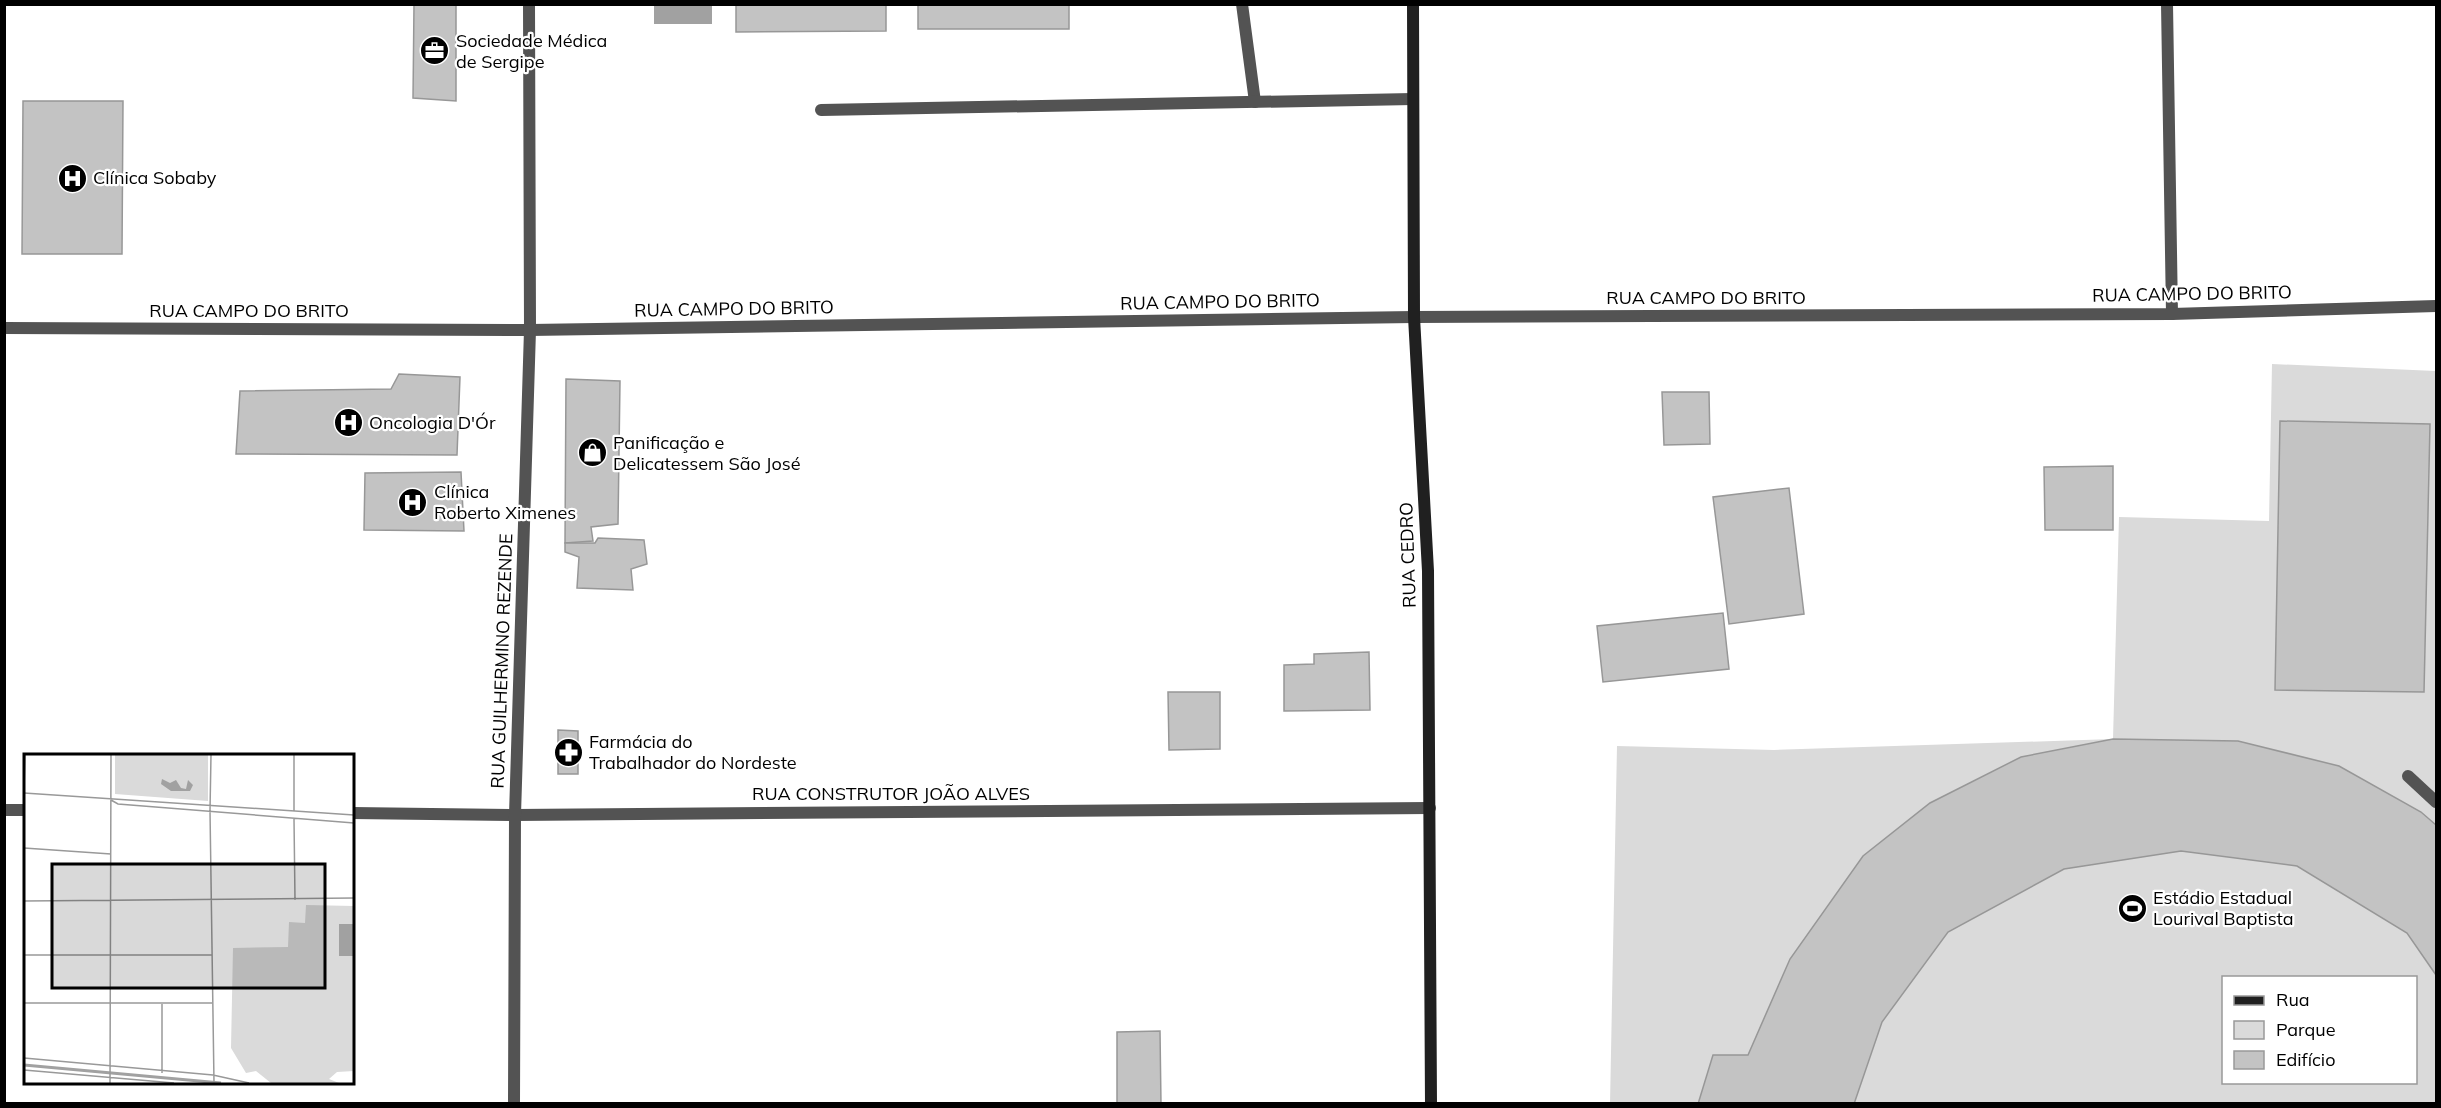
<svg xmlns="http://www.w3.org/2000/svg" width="2441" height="1108" viewBox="0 0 2441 1108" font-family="Mulish,sans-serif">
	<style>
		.green { fill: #dadada; fill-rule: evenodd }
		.water { fill: #a1a1a1 }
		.building { fill: #c3c3c3; stroke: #979797; stroke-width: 1.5 }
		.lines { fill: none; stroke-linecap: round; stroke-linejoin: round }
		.lane { stroke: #535353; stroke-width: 12 }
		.street { stroke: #535353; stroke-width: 12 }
		.secondary { stroke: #202020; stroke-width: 12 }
		.labels { text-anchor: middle; stroke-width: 4.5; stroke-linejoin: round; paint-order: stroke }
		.poi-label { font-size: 18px; fill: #000; stroke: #fff; text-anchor: start }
		.street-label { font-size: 18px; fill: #000; stroke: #fff }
		.inset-river { fill: none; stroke: #a1a1a1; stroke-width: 3 }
		.inset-road { fill: none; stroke: #999; stroke-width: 1.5 }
		.view { fill: #000; fill-opacity: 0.15; stroke: #000; stroke-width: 3 }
		.inset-edge { fill: none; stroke: #000; stroke-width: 3 }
	</style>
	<rect width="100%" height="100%" fill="#fff"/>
	<path class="green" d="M 2272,364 L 2436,371 L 2436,1103 L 1610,1104 L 1617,746 L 1774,750 L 2113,739 L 2119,517 L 2269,521 ZM 2224,978 L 2416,978 L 2416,1082 L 2224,1082 Z"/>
	<rect class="water" x="654" y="5" width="58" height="19"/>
	<g class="building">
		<polygon points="414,4 456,4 456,101 413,98"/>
		<polygon points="736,4 886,4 886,31 736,32"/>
		<rect x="918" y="4" width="151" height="25"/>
		<polygon points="23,101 123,101 122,254 22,254"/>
		<polygon points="399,374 460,377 457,455 236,454 240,391 391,389"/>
		<polygon points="566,379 620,381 618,524 591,527 593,541 565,543"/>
		<polygon points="1662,392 1709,392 1710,444 1664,445"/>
		<polygon points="2280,421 2430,424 2424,692 2275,690"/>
		<polygon points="2113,466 2113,530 2045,530 2044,467"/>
		<polygon points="461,472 464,531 364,530 365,473"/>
		<polygon points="1789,488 1804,614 1729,624 1713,497"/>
		<polygon points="598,538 644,540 647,564 631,569 633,590 577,588 579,557 565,552 565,543 595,543"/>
		<polygon points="1723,613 1729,669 1603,682 1597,626"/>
		<polygon points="1369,652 1370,710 1284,711 1284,665 1314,664 1314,654"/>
		<polygon points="1168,692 1220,692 1220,749 1169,750"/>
		<polygon points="558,730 578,731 578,774 558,774"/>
		<polygon points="2113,739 2238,741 2339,766 2421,812 2436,825 2436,975 2407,933 2297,866 2181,851 2064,869 1948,932 1882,1022 1854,1104 1698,1104 1713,1055 1748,1055 1790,959 1863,856 1930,803 2021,757"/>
		<polygon points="1160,1031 1161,1104 1117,1104 1117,1032"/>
	</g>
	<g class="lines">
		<g class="lane">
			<polyline points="1242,4 1255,102"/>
			<polyline points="821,110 1413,99"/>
			<polyline points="2408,776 2436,802"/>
		</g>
		<g class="street">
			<polyline points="2167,4 2172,314"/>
			<polyline points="4,328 530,330 1414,317 2172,314 2436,306"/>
			<polyline points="4,810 26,810"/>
			<polyline points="352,813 515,815 1430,808"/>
			<polyline points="514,1104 515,815 530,330 529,4"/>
		</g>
		<polyline class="secondary" points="1413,4 1414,317 1428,571 1431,1104"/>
	</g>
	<defs>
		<symbol id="office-disc" viewBox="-11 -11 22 22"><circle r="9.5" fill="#000" stroke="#fff"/><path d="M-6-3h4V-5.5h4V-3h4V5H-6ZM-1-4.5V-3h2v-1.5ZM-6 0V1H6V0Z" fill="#fff"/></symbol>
		<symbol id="hospital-disc" viewBox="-11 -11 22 22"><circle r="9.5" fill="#000" stroke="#fff"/><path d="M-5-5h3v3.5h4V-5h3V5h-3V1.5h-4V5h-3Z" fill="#fff"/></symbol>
		<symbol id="shop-disc" viewBox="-11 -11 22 22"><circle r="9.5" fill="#000" stroke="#fff"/><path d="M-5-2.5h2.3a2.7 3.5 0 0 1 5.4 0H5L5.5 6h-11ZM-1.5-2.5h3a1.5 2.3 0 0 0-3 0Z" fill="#fff"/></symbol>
		<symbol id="pharmacy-disc" viewBox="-11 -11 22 22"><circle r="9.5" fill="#000" stroke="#fff"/><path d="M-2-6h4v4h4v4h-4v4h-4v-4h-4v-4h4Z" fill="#fff"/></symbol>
		<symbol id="stadium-disc" viewBox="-11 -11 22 22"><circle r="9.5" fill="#000" stroke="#fff"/><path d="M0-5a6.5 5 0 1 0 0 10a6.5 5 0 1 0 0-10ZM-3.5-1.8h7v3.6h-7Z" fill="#fff"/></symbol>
	</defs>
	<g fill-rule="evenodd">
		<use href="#office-disc" x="418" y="34" width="33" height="33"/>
		<use href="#hospital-disc" x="56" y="162" width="33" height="33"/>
		<use href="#hospital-disc" x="332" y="406" width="33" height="33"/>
		<use href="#shop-disc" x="576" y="436" width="33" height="33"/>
		<use href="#hospital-disc" x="396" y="486" width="33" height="33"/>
		<use href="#pharmacy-disc" x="552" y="736" width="33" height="33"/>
		<use href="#stadium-disc" x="2116" y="892" width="33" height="33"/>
	</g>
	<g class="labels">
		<g class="poi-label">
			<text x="456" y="47">Sociedade Médica<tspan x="456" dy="21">de Sergipe</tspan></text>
			<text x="93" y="184">Clínica Sobaby</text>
			<text x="369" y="429">Oncologia D'Ór</text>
			<text x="613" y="449">Panificação e<tspan x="613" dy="21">Delicatessem São José</tspan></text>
			<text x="434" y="498">Clínica<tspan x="434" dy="21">Roberto Ximenes</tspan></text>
			<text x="589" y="748">Farmácia do<tspan x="589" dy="21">Trabalhador do Nordeste</tspan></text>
			<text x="2153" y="904">Estádio Estadual<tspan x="2153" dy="21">Lourival Baptista</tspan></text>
		</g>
		<g class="street-label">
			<text transform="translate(2192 294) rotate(-1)" y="6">RUA CAMPO DO BRITO</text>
			<text x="1706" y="304">RUA CAMPO DO BRITO</text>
			<text transform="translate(1220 302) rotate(-1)" y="6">RUA CAMPO DO BRITO</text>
			<text transform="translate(734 309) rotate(-1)" y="6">RUA CAMPO DO BRITO</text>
			<text x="249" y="317">RUA CAMPO DO BRITO</text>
			<text transform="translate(1408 555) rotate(-92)" y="6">RUA CEDRO</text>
			<text transform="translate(502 661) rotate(-88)" y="6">RUA GUILHERMINO REZENDE</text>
			<text x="891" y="800">RUA CONSTRUTOR JOÃO ALVES</text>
		</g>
	</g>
	<g transform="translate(24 754)">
		<rect width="330" height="330" fill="#fff"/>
		<path d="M 91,1 L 184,1 L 184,47 L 91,40 ZM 282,151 L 330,152 L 330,317 L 313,318 L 305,325 L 315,329 L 247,329 L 232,317 L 222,319 L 207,294 L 209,194 L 264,193 L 265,168 L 281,169 Z" fill="#dadada"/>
		<path d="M 138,25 L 146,29 L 152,26 L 157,34 L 162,35 L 164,26 L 169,31 L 166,37 L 147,37 L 137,30 ZM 315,170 L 330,170 L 330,202 L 315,202 Z" fill="#a1a1a1"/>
		<path class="inset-river" d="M 0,311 L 197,329"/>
		<path class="inset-road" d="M 270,1 L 270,57M 0,35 L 1,1M 0,39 L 330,61M 87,46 L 94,50 L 330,69M 186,57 L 190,329M 186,57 L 187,1M 270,65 L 271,146M 0,94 L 87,100M 0,147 L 330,144M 0,201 L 188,201M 0,249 L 188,249M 0,304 L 189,321 L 225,329M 0,316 L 150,329M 138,319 L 138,250M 86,329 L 87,1"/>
		<path class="view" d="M 28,110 L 301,110 L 301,234 L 28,234 Z"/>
		<rect width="330" height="330" class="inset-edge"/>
	</g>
	<rect width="2441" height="1108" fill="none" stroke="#000000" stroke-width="12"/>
	<rect x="2222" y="976" width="195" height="108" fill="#ffffff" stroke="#999999" stroke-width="1.5"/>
	<rect x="2234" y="996" width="30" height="9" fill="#202020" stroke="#999999" stroke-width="1.5"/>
	<text x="2276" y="1006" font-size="18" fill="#000000">Rua</text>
	<rect x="2234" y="1021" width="30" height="18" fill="#dadada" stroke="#999999" stroke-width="1.5"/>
	<text x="2276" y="1036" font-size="18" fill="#000000">Parque</text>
	<rect x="2234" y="1051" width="30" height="18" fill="#c3c3c3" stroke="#999999" stroke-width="1.5"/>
	<text x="2276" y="1066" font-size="18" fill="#000000">Edifício</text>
</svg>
